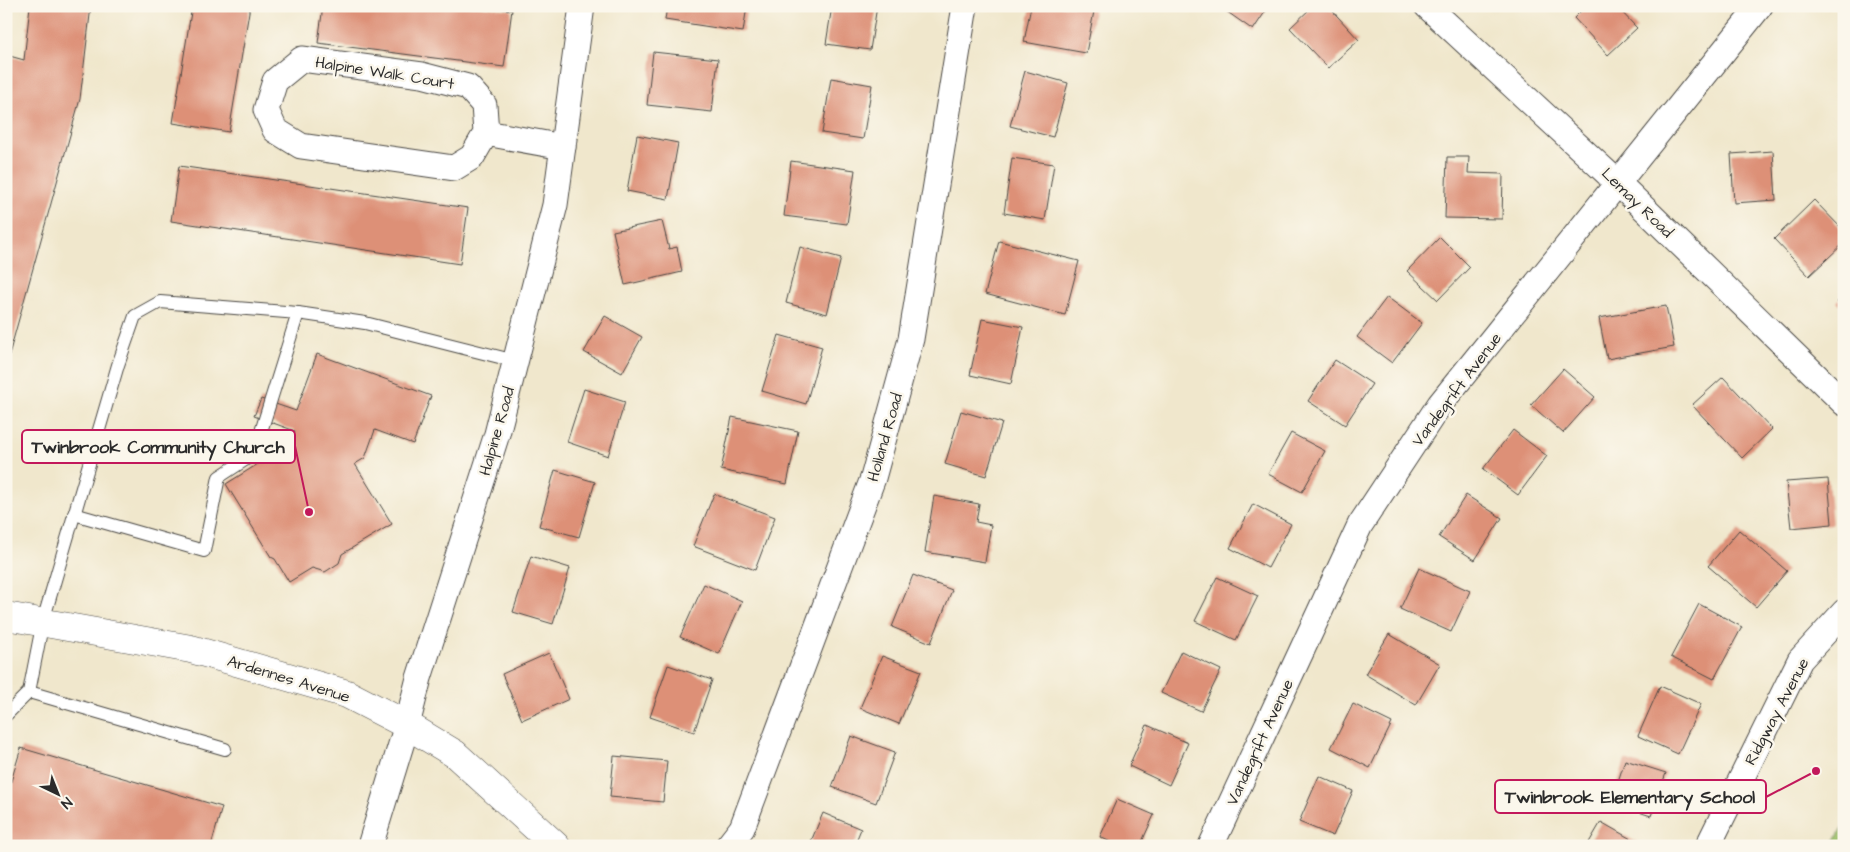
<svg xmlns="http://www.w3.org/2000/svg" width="1850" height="852" viewBox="0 0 1850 852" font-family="'Architects Daughter',sans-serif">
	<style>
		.green { fill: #9dc06a; stroke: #64764a }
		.building { fill: #dd9077 }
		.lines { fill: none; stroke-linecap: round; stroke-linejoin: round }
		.service-casing { stroke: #494743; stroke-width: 14 }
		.minor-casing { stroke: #494743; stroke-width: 27 }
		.tertiary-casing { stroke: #494743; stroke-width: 29 }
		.service { stroke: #fff; stroke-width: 12 }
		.minor { stroke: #fff; stroke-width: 25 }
		.tertiary { stroke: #fff; stroke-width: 28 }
		.labels { text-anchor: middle; stroke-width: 5; stroke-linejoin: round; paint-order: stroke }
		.street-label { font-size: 16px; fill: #2b2b2b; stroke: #fbf7ec }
		.leader { fill: none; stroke: #c2185b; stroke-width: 2 }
		.callout-dot { fill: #c2185b; stroke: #fbf7ec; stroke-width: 2 }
		.callout { fill: #fbf7ec; stroke: #c2185b; stroke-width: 2 }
		.callout-label { font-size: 18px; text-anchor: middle; font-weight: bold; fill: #2b2b2b }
	</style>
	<rect width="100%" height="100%" fill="#fbf7ec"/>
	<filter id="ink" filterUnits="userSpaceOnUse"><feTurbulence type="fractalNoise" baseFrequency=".02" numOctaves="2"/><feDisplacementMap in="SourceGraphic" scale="10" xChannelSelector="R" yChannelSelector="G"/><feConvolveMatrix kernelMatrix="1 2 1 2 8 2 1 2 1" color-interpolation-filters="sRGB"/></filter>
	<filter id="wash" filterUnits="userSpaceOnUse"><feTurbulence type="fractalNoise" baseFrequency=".0096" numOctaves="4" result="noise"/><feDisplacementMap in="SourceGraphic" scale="20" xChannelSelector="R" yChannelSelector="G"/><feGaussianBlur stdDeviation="1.12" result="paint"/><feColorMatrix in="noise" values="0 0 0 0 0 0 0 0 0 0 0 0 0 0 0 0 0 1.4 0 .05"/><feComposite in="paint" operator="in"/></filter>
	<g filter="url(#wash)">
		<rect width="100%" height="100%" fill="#f0e7cc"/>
		<polygon class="green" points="1844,826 1844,846 1831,846"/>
		<g id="blocks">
			<g class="building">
				<polygon points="30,6 91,6 80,99 7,362 6,55 24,60"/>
				<polygon points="192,6 250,6 229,132 173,123"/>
				<polygon points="323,6 479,6 512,10 504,67 318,43"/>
				<polygon points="667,6 747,6 743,32 665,20"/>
				<polygon points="832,6 877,6 870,50 826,44"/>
				<polygon points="1031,6 1095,6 1086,53 1024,42"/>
				<polygon points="1219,6 1269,6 1253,30"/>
				<polygon points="1313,6 1328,6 1359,40 1328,68 1290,28"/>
				<polygon points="1586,6 1616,6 1637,28 1608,55 1574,18"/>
				<polygon points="653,52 718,59 712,112 647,105"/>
				<polygon points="1025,71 1068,83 1053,137 1010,126"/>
				<polygon points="831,78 872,85 863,139 822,133"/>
				<polygon points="637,135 678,143 668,199 627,191"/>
				<polygon points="1773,151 1776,200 1734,203 1731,154"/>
				<polygon points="1447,157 1469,157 1468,173 1503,174 1502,219 1445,218"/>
				<polygon points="1012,158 1054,164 1045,220 1004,213"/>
				<polygon points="791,161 855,170 847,224 784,216"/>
				<polygon points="179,166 468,208 460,264 171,221"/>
				<polygon points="1814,200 1844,231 1844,243 1809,276 1774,239"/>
				<polygon points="662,221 669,249 677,247 682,272 625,285 613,231"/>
				<polygon points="1440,237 1470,267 1438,300 1407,271"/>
				<polygon points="999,241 1079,261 1065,315 985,294"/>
				<polygon points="800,247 841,258 827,314 786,303"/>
				<polygon points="1844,295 1844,309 1837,302"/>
				<polygon points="1387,297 1422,323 1392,363 1357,337"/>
				<polygon points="1666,306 1674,347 1607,359 1599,318"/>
				<polygon points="605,316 642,337 622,373 584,352"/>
				<polygon points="982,319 1023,327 1011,384 970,375"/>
				<polygon points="779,335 822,347 806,404 762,391"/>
				<polygon points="317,354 431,396 413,444 375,430 365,458 355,464 392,524 342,554 339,563 325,572 312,568 289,582 275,559 271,557 226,484 290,444 295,431 254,416 261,399 296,411"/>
				<polygon points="1335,360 1372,384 1345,425 1308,401"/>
				<polygon points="1563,369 1595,397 1563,433 1531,405"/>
				<polygon points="1723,377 1772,429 1742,458 1692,405"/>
				<polygon points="584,389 625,402 608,456 567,442"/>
				<polygon points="961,411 1002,423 986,476 945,464"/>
				<polygon points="732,417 798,431 787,484 721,470"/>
				<polygon points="1513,430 1547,456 1518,495 1483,469"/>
				<polygon points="1291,433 1325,451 1302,492 1268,474"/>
				<polygon points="555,470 595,482 579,537 539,526"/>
				<polygon points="1828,479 1832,524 1791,528 1786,482"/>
				<polygon points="714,494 775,517 755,570 693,546"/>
				<polygon points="1466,495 1502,518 1475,560 1439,537"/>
				<polygon points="934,496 979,504 976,522 991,525 985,562 925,552"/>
				<polygon points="1253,504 1291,524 1268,568 1230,548"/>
				<polygon points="1739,530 1787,571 1756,607 1708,566"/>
				<polygon points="531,556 570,568 553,624 513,612"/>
				<polygon points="1419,568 1470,591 1451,632 1400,609"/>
				<polygon points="913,575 952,590 931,643 892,627"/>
				<polygon points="1217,577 1258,596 1236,640 1195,621"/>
				<polygon points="704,584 742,601 719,654 680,637"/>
				<polygon points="1699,604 1742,627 1714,679 1671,657"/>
				<polygon points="1389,634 1440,664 1416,705 1365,674"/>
				<polygon points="1181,651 1221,670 1201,711 1161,693"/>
				<polygon points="549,653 569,699 522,720 502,674"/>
				<polygon points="882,656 921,671 899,724 860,708"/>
				<polygon points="668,665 712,680 694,732 650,717"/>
				<polygon points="1660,686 1701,704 1678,754 1638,736"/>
				<polygon points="1353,704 1392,723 1370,768 1331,748"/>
				<polygon points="1147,725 1188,743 1169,785 1129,766"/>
				<polygon points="851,736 895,752 876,803 832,787"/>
				<polygon points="21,748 222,807 211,846 6,846 6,798"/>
				<polygon points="614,756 667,761 663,802 610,797"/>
				<polygon points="1625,760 1666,773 1651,816 1611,803"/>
				<polygon points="1319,776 1353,791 1333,836 1299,822"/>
				<polygon points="1117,799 1154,815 1140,846 1119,846 1100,837"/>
				<polygon points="823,813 861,829 854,846 809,846"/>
				<polygon points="1601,822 1638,843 1636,846 1587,846"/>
			</g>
		</g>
	</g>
	<g filter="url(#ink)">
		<use href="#blocks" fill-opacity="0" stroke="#494743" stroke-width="1"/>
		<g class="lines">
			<defs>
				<g id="service">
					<polyline points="74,514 204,551 219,477 254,454 298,313"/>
					<polyline points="29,692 225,749"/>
					<polyline points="6,715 29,692 43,621 118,365 135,316 160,302 298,313 365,323 515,361"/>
				</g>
				<g id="minor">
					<polyline points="1427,6 1619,184 1844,403"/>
					<polyline points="486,133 472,157 454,168 301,146 275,130 266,110 275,81 302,59 422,75 468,87 484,105 486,133 563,147"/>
					<polyline points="370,846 407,725 419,678 497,434 555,205 582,6"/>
					<polyline points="728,846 742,828 873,478 911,339 965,6"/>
					<polyline points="1211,846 1360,525 1440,404 1760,6"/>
					<polyline points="1708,846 1800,660 1844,612"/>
				</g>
				<polyline id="tertiary" points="6,616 191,649 347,694 407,725 455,754 556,846"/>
			</defs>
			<use href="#service" class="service-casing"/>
			<use href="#minor" class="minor-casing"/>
			<use href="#tertiary" class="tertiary-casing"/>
			<use href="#service" class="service"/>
			<use href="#minor" class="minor"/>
			<use href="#tertiary" class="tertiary"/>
		</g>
	</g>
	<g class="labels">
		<g class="street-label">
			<text transform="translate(385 72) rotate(9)" y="6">Halpine Walk Court</text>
			<text transform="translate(1638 202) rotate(44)" y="6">Lemay Road</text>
			<text transform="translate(1456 389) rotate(-53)" y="6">Vandegrift Avenue</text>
			<text transform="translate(496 431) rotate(-74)" y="6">Halpine Road</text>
			<text transform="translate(884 437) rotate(-74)" y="6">Holland Road</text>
			<text transform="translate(289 678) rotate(17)" y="6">Ardennes Avenue</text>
			<text transform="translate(1776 711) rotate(-62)" y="6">Ridgway Avenue</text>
			<text transform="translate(1259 742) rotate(-65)" y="6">Vandegrift Avenue</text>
		</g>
	</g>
	<path class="leader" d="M309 512L295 446M1816 771L1766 797"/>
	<g class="callout-dot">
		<circle cx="309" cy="512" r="5"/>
		<circle cx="1816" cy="771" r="5"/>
	</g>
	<g class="callout">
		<rect x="22" y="430" width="273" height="33" rx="5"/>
		<rect x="1495" y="780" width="271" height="33" rx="5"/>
	</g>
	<g class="callout-label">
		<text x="158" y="453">Twinbrook Community Church</text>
		<text x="1630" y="803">Twinbrook Elementary School</text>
	</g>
	<rect width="1850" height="852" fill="none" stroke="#fbf7ec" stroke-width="25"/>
	<g transform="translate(58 794) rotate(137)" stroke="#fbf7ec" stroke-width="4" paint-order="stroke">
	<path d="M0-4L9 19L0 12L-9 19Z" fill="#2b2b2b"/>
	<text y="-8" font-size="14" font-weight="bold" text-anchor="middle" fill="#2b2b2b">N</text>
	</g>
</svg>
